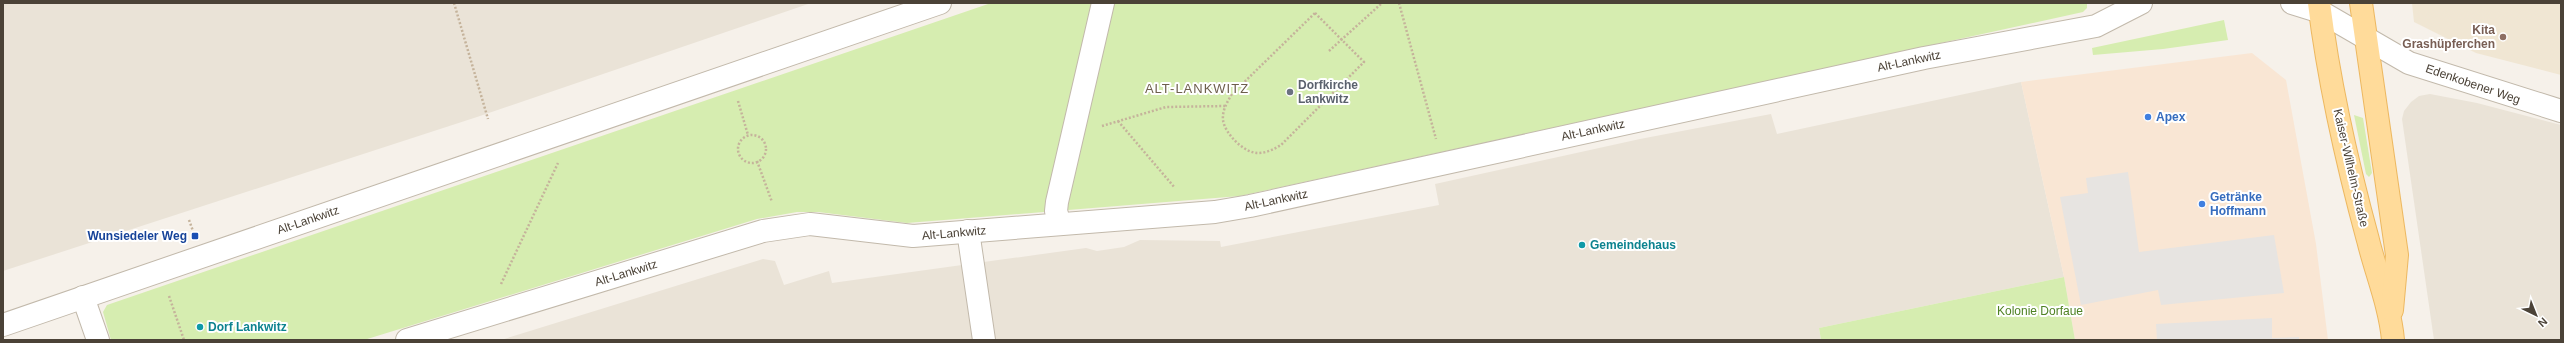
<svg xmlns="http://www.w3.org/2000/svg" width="2564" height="343" viewBox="0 0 2564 343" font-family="Arial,sans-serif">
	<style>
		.residential { fill: #eae3d7 }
		.commercial { fill: #f9e6d4 }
		.education { fill: #f0e6d3 }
		.green { fill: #d6edb0 }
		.parking { fill: #e7e4e1 }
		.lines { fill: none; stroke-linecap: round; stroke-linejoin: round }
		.minor-casing { stroke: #c2b9ab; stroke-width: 24 }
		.major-casing { stroke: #edb860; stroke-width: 24 }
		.path { stroke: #c5b39b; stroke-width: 2.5; stroke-dasharray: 2 2; stroke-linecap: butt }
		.minor { stroke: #fff; stroke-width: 22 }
		.major { stroke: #ffdb9a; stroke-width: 22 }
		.education-dot { fill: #8d6e63; stroke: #fff; stroke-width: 1.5 }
		.worship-dot { fill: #6b7280; stroke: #fff; stroke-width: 1.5 }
		.shop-dot { fill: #3f7fe0; stroke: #fff; stroke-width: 1.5 }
		.transit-dot { fill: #1a4fb4; stroke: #fff; stroke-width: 1.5 }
		.culture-dot { fill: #0f9aa8; stroke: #fff; stroke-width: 1.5 }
		.labels { text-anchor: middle; stroke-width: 4; stroke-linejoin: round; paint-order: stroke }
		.education-label { font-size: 12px; font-weight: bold; fill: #785e54; stroke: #fff; text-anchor: end }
		.street-label { font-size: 12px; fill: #4b4237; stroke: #fff }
		.worship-label { font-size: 12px; font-weight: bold; fill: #5b616d; stroke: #fff; text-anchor: start }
		.shop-label { font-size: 12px; font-weight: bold; fill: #366cbe; stroke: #fff; text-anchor: start }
		.transit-label { font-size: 12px; font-weight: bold; fill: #164399; stroke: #fff; text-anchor: end }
		.culture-label { font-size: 12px; font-weight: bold; fill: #0d838f; stroke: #fff; text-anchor: start }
		.park-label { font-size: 12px; fill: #4f8224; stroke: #fff }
		.neighbourhood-label { font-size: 13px; letter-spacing: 1px; fill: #6e5f4d; stroke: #fff }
	</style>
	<rect width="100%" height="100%" fill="#f6f1ea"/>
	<g class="residential">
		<polygon points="3,3 811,3 477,117 3,271"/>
		<polygon points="2021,82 2064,277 1819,328 1821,340 501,340 763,259 775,261 784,285 829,271 832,283 1086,248 1097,251 1124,247 1140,240 1220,241 1221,247 1439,205 1435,184 1640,139 1771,114 1777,134"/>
		<polygon points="2430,94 2477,103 2561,125 2561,340 2434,340 2402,119 2404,111 2411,102 2419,96"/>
	</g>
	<polygon class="commercial" points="2252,53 2286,80 2316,244 2328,340 2075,340 2064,277 2021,82"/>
	<polygon class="education" points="2412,3 2561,3 2561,75 2476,53 2414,22"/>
	<g class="green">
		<polygon points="991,3 2087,3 2087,8 2083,12 1240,196 907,223 818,212 797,212 757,219 364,340 111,340 103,312 107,305"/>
		<polygon points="2224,20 2228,40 2163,49 2093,55 2092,48"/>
		<polygon points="2354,115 2363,118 2372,173 2369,177 2366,174"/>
		<polygon points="2064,277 2075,340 1821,340 1819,328"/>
	</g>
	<g class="parking">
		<polygon points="2128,172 2139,252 2274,235 2284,293 2161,305 2158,290 2081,305 2060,197 2088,193 2086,178"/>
		<polygon points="2272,318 2272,338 2299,337 2299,340 2157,340 2156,324"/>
	</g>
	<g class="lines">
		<defs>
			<g id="minor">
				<polyline points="2292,3 2321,12 2409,63 2561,111"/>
				<polyline points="1060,224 1056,211 1057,202 1103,3"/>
				<polyline points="968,231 984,340"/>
				<polyline points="83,297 98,340"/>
				<polyline points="3,325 940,3"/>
				<polyline points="407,340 763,231 810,224 913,236 1215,212 1250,206 1924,58 2096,26 2141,3"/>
			</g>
			<g id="major">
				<path d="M 2319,3 C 2329,83 2347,163 2368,240 C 2376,273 2390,306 2393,340"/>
				<polyline points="2361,3 2397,255 2392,310"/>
			</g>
		</defs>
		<use href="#minor" class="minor-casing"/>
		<use href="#major" class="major-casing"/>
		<g class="path">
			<polyline points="454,3 488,119"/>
			<polyline points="1399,3 1436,139"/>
			<path d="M 1315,13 L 1364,62 L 1281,145 C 1274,149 1267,153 1258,153 C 1244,153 1225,134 1223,120 C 1222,111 1227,102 1232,94 Z"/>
			<polyline points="1329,51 1382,3"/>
			<polyline points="738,101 748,135"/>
			<polyline points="1118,121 1175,188"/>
			<polyline points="1102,126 1166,107 1225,106"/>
			<circle cx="752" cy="149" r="14"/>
			<polyline points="757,161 772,202"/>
			<polyline points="189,220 193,231"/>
			<polyline points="501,284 558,163"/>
			<polyline points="169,296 184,340"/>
		</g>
		<use href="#minor" class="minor"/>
		<use href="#major" class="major"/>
	</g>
	<circle class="education-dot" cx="2503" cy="37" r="4"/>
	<circle class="worship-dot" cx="1290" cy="92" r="4"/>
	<g class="shop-dot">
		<circle cx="2148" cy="117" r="4"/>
		<circle cx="2202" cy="204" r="4"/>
	</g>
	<rect class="transit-dot" x="191" y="232" width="8" height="8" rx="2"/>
	<g class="culture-dot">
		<circle cx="1582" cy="245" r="4"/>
		<circle cx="200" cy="327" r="4"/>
	</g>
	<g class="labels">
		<g class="education-label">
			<text x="2495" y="34">Kita<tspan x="2495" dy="14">Grashüpferchen</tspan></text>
		</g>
		<g class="street-label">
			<text transform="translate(1909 61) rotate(-12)" y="4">Alt-Lankwitz</text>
			<text transform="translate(2473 84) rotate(19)" y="4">Edenkobener Weg</text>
			<text transform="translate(1593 130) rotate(-12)" y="4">Alt-Lankwitz</text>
			<text transform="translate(2351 168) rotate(77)" y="4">Kaiser-Wilhelm-Straße</text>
			<text transform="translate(1276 200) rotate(-12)" y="4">Alt-Lankwitz</text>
			<text transform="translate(308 220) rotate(-19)" y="4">Alt-Lankwitz</text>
			<text transform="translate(954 233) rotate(-5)" y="4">Alt-Lankwitz</text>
			<text transform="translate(626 273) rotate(-17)" y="4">Alt-Lankwitz</text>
		</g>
		<g class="worship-label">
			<text x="1298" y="89">Dorfkirche<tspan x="1298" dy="14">Lankwitz</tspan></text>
		</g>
		<g class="shop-label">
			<text x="2156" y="121">Apex</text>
			<text x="2210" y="201">Getränke<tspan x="2210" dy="14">Hoffmann</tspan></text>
		</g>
		<g class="transit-label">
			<text x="187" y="240">Wunsiedeler Weg</text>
		</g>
		<g class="culture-label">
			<text x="1590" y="249">Gemeindehaus</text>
			<text x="208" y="331">Dorf Lankwitz</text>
		</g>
		<g class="park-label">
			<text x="2040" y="315">Kolonie Dorfaue</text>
		</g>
		<g class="neighbourhood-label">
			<text x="1197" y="93">ALT-LANKWITZ</text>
		</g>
	</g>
	<rect width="2564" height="343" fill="none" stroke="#4b4237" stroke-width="8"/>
	<g transform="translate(2536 315) rotate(137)" stroke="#ffffff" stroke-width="3" paint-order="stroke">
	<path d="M0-3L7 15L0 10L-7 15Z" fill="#4b4237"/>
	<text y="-6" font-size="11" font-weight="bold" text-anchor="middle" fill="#4b4237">N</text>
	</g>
</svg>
